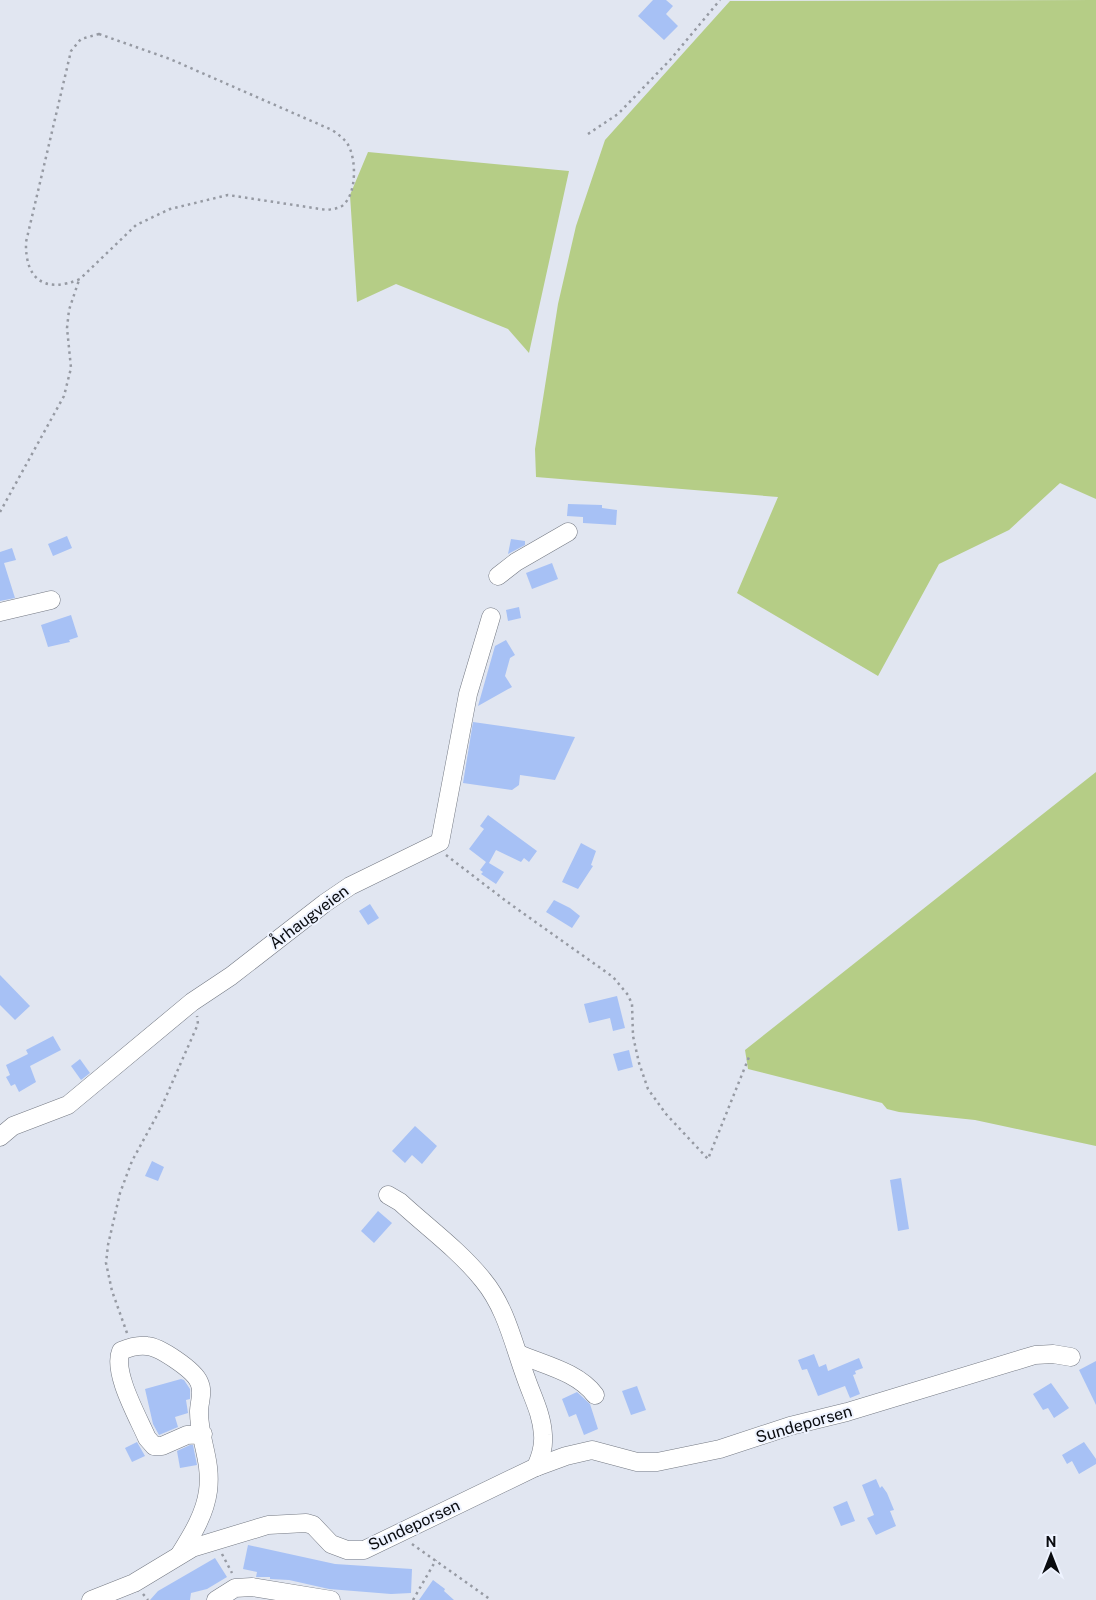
<svg xmlns="http://www.w3.org/2000/svg" width="1096" height="1600" font-family="'Public Sans',sans-serif">
<style>
.green{fill:#b5cd86}
.building{fill:#a7c1f5}
.lines{fill:none;stroke-linecap:round;stroke-linejoin:round}
.minor-casing{stroke:#747983;stroke-width:19}
.path{stroke:#969aa3;stroke-width:2.5;stroke-dasharray:2.5 4;stroke-linecap:butt}
.minor{stroke:#fff;stroke-width:18}
.labels{text-anchor:middle;dominant-baseline:central;stroke-width:4;stroke-linejoin:round;paint-order:stroke}
.street-label{font-size:16px;fill:#090b0f;stroke:#eef3ff}
</style>
<rect width="100%" height="100%" fill="#e1e6f1"/>
<g class="green">
<path d="M 1096,0 L 1096,499 L 1060,483 L 1009,530 L 939,564 L 878,676 L 737,593 L 778,497 L 536,477 L 535,449 L 558,304 L 576,226 L 605,140 L 730,1 Z"/>
<path d="M 368,152 L 569,171 L 529,353 L 508,329 L 396,284 L 357,302 L 350,195 Z"/>
<path d="M 1096,772 L 1096,1146 L 975,1120 L 899,1112 L 887,1109 L 882,1103 L 748,1069 L 745,1050 Z"/>
</g>
<g class="building">
<path d="M 653,0 L 666,0 L 673,6 L 666,14 L 678,26 L 664,40 L 638,16 Z"/>
<path d="M 568,504 L 602,505 L 602,508 L 617,510 L 616,525 L 583,523 L 583,517 L 567,516 Z"/>
<path d="M 67,536 L 72,548 L 53,556 L 48,544 Z"/>
<path d="M 511,539 L 525,541 L 525,545 L 508,554 Z"/>
<path d="M 12,548 L 16,560 L 4,563 L 15,598 L 0,601 L 0,552 Z"/>
<path d="M 552,563 L 558,579 L 532,589 L 526,573 Z"/>
<path d="M 519,607 L 521,618 L 508,621 L 506,610 Z"/>
<path d="M 71,615 L 78,637 L 69,640 L 70,642 L 48,647 L 41,625 Z"/>
<path d="M 506,640 L 515,655 L 510,658 L 505,676 L 512,687 L 478,706 L 495,646 Z"/>
<path d="M 473,722 L 515,728 L 575,737 L 555,780 L 520,775 L 519,785 L 512,790 L 463,783 Z"/>
<path d="M 488,815 L 537,851 L 529,862 L 524,858 L 521,862 L 496,850 L 489,863 L 504,872 L 496,884 L 481,874 L 483,872 L 480,870 L 486,862 L 469,849 L 484,829 L 480,826 Z"/>
<path d="M 581,843 L 596,851 L 591,865 L 593,866 L 578,889 L 562,882 Z"/>
<path d="M 554,900 L 570,908 L 580,916 L 572,928 L 546,912 Z"/>
<path d="M 370,904 L 379,918 L 368,925 L 359,911 Z"/>
<path d="M 0,975 L 30,1006 L 15,1020 L 0,1005 Z"/>
<path d="M 617,996 L 625,1028 L 613,1031 L 610,1018 L 589,1023 L 584,1004 Z"/>
<path d="M 53,1036 L 61,1050 L 30,1066 L 36,1082 L 19,1092 L 15,1084 L 11,1086 L 6,1077 L 10,1075 L 6,1065 L 28,1054 L 26,1050 Z"/>
<path d="M 629,1050 L 633,1067 L 618,1071 L 613,1054 Z"/>
<path d="M 80,1059 L 90,1073 L 81,1080 L 71,1066 Z"/>
<path d="M 415,1126 L 437,1146 L 422,1164 L 412,1155 L 405,1163 L 392,1151 Z"/>
<path d="M 152,1161 L 164,1167 L 158,1181 L 145,1176 Z"/>
<path d="M 901,1178 L 909,1229 L 898,1231 L 890,1180 Z"/>
<path d="M 378,1211 L 392,1223 L 374,1243 L 361,1231 Z"/>
<path d="M 814,1354 L 819,1367 L 826,1364 L 828,1371 L 859,1358 L 863,1368 L 855,1371 L 856,1374 L 853,1375 L 860,1394 L 850,1398 L 845,1386 L 818,1396 L 807,1369 L 802,1370 L 798,1360 Z"/>
<path d="M 1096,1361 L 1096,1405 L 1079,1370 Z"/>
<path d="M 181,1379 L 184,1380 L 190,1389 L 190,1399 L 186,1400 L 188,1413 L 175,1417 L 178,1427 L 159,1435 L 153,1424 L 145,1389 Z"/>
<path d="M 1051,1383 L 1069,1408 L 1054,1418 L 1048,1408 L 1043,1410 L 1033,1394 Z"/>
<path d="M 637,1386 L 646,1410 L 631,1415 L 622,1391 Z"/>
<path d="M 577,1392 L 590,1404 L 598,1429 L 584,1435 L 576,1414 L 569,1417 L 562,1399 Z"/>
<path d="M 137,1442 L 145,1456 L 132,1462 L 125,1448 Z"/>
<path d="M 1084,1442 L 1096,1459 L 1096,1464 L 1079,1474 L 1072,1461 L 1067,1464 L 1062,1455 Z"/>
<path d="M 190,1445 L 193,1445 L 197,1465 L 180,1468 L 177,1451 Z"/>
<path d="M 876,1479 L 880,1488 L 882,1486 L 887,1493 L 894,1510 L 890,1511 L 896,1526 L 876,1535 L 867,1518 L 874,1515 L 862,1485 Z"/>
<path d="M 847,1501 L 855,1521 L 841,1526 L 833,1507 Z"/>
<path d="M 248,1545 L 335,1564 L 412,1569 L 411,1593 L 391,1594 L 329,1589 L 289,1580 L 270,1579 L 270,1577 L 256,1577 L 257,1572 L 243,1569 Z"/>
<path d="M 215,1558 L 227,1577 L 207,1589 L 191,1593 L 190,1600 L 150,1600 L 158,1591 Z"/>
<path d="M 433,1580 L 445,1589 L 444,1591 L 454,1600 L 419,1600 Z"/>
</g>
<g class="lines">
<defs>
<g id="minor">
<path d="M 498,576 L 516,562 L 568,532"/>
<path d="M 0,612 L 51,600"/>
<path d="M 0,1137 L 13,1126 L 68,1105 L 192,1002 L 231,976 L 325,903 L 350,886 L 440,842 L 468,694 L 491,617"/>
<path d="M 388,1195 L 400,1202 C 427,1227 460,1251 483,1280 C 507,1309 514,1347 527,1381 C 533,1398 542,1415 543,1435 C 544,1447 541,1456 536,1467"/>
<path d="M 519,1354 C 544,1365 578,1372 595,1395"/>
<path d="M 180,1554 C 192,1535 205,1514 208,1491 C 212,1460 199,1440 199,1412 C 199,1402 204,1392 199,1382 C 194,1370 160,1347 147,1346 C 138,1345 130,1347 121,1351 C 112,1372 138,1417 147,1438 L 154,1446 L 162,1446 L 187,1435 L 203,1434"/>
<path d="M 91,1600 L 134,1583 L 192,1548 L 268,1525 L 306,1523 L 313,1525 L 331,1544 L 347,1550 L 364,1550 L 536,1467 L 566,1456 L 592,1450 L 637,1462 L 657,1462 L 720,1449 L 790,1426 L 847,1412 L 1035,1355 L 1053,1354 L 1071,1357"/>
<path d="M 216,1600 L 235,1588 L 252,1587 L 331,1600"/>
</g>
</defs>
<use href="#minor" class="minor-casing"/>
<g class="path">
<path d="M 99,34 L 170,59 L 332,130 C 338,134 343,138 347,143 C 357,158 357,195 342,206 C 337,209 332,209 327,210 L 228,195 L 170,209 L 136,225 L 80,279 C 44,294 25,279 26,242 L 71,51 L 81,39 Z"/>
<path d="M 588,134 L 618,114 L 670,60 L 720,0"/>
<path d="M 0,512 L 64,396 L 71,368 L 67,328 L 69,310 L 79,280"/>
<path d="M 446,855 L 506,901 L 613,977 L 628,995 L 632,1004 L 633,1036 L 639,1063 L 648,1089 L 666,1114 L 708,1159 L 749,1057"/>
<path d="M 127,1333 L 112,1291 L 106,1263 L 108,1245 L 120,1193 L 132,1161 L 161,1108 L 198,1024 L 197,1016"/>
<path d="M 412,1544 L 491,1600"/>
<path d="M 222,1554 L 232,1573"/>
<path d="M 143,1594 L 148,1600"/>
<path d="M 413,1600 L 436,1560"/>
</g>
<use href="#minor" class="minor"/>
</g>
<g class="labels">
<g class="street-label">
<text transform="translate(309 917) rotate(-37)">Århaugveien</text>
<text transform="translate(804 1424) rotate(-16)">Sundeporsen</text>
<text transform="translate(414 1525) rotate(-25)">Sundeporsen</text>
</g>
</g>
<g transform="translate(1051 1555)" stroke="#eef3ff" stroke-width="4" paint-order="stroke">
<path d="M0-4L9 19L0 12L-9 19Z" fill="#090b0f"/>
<text y="-8" font-size="14" font-weight="bold" text-anchor="middle" fill="#090b0f">N</text>
</g>
</svg>
